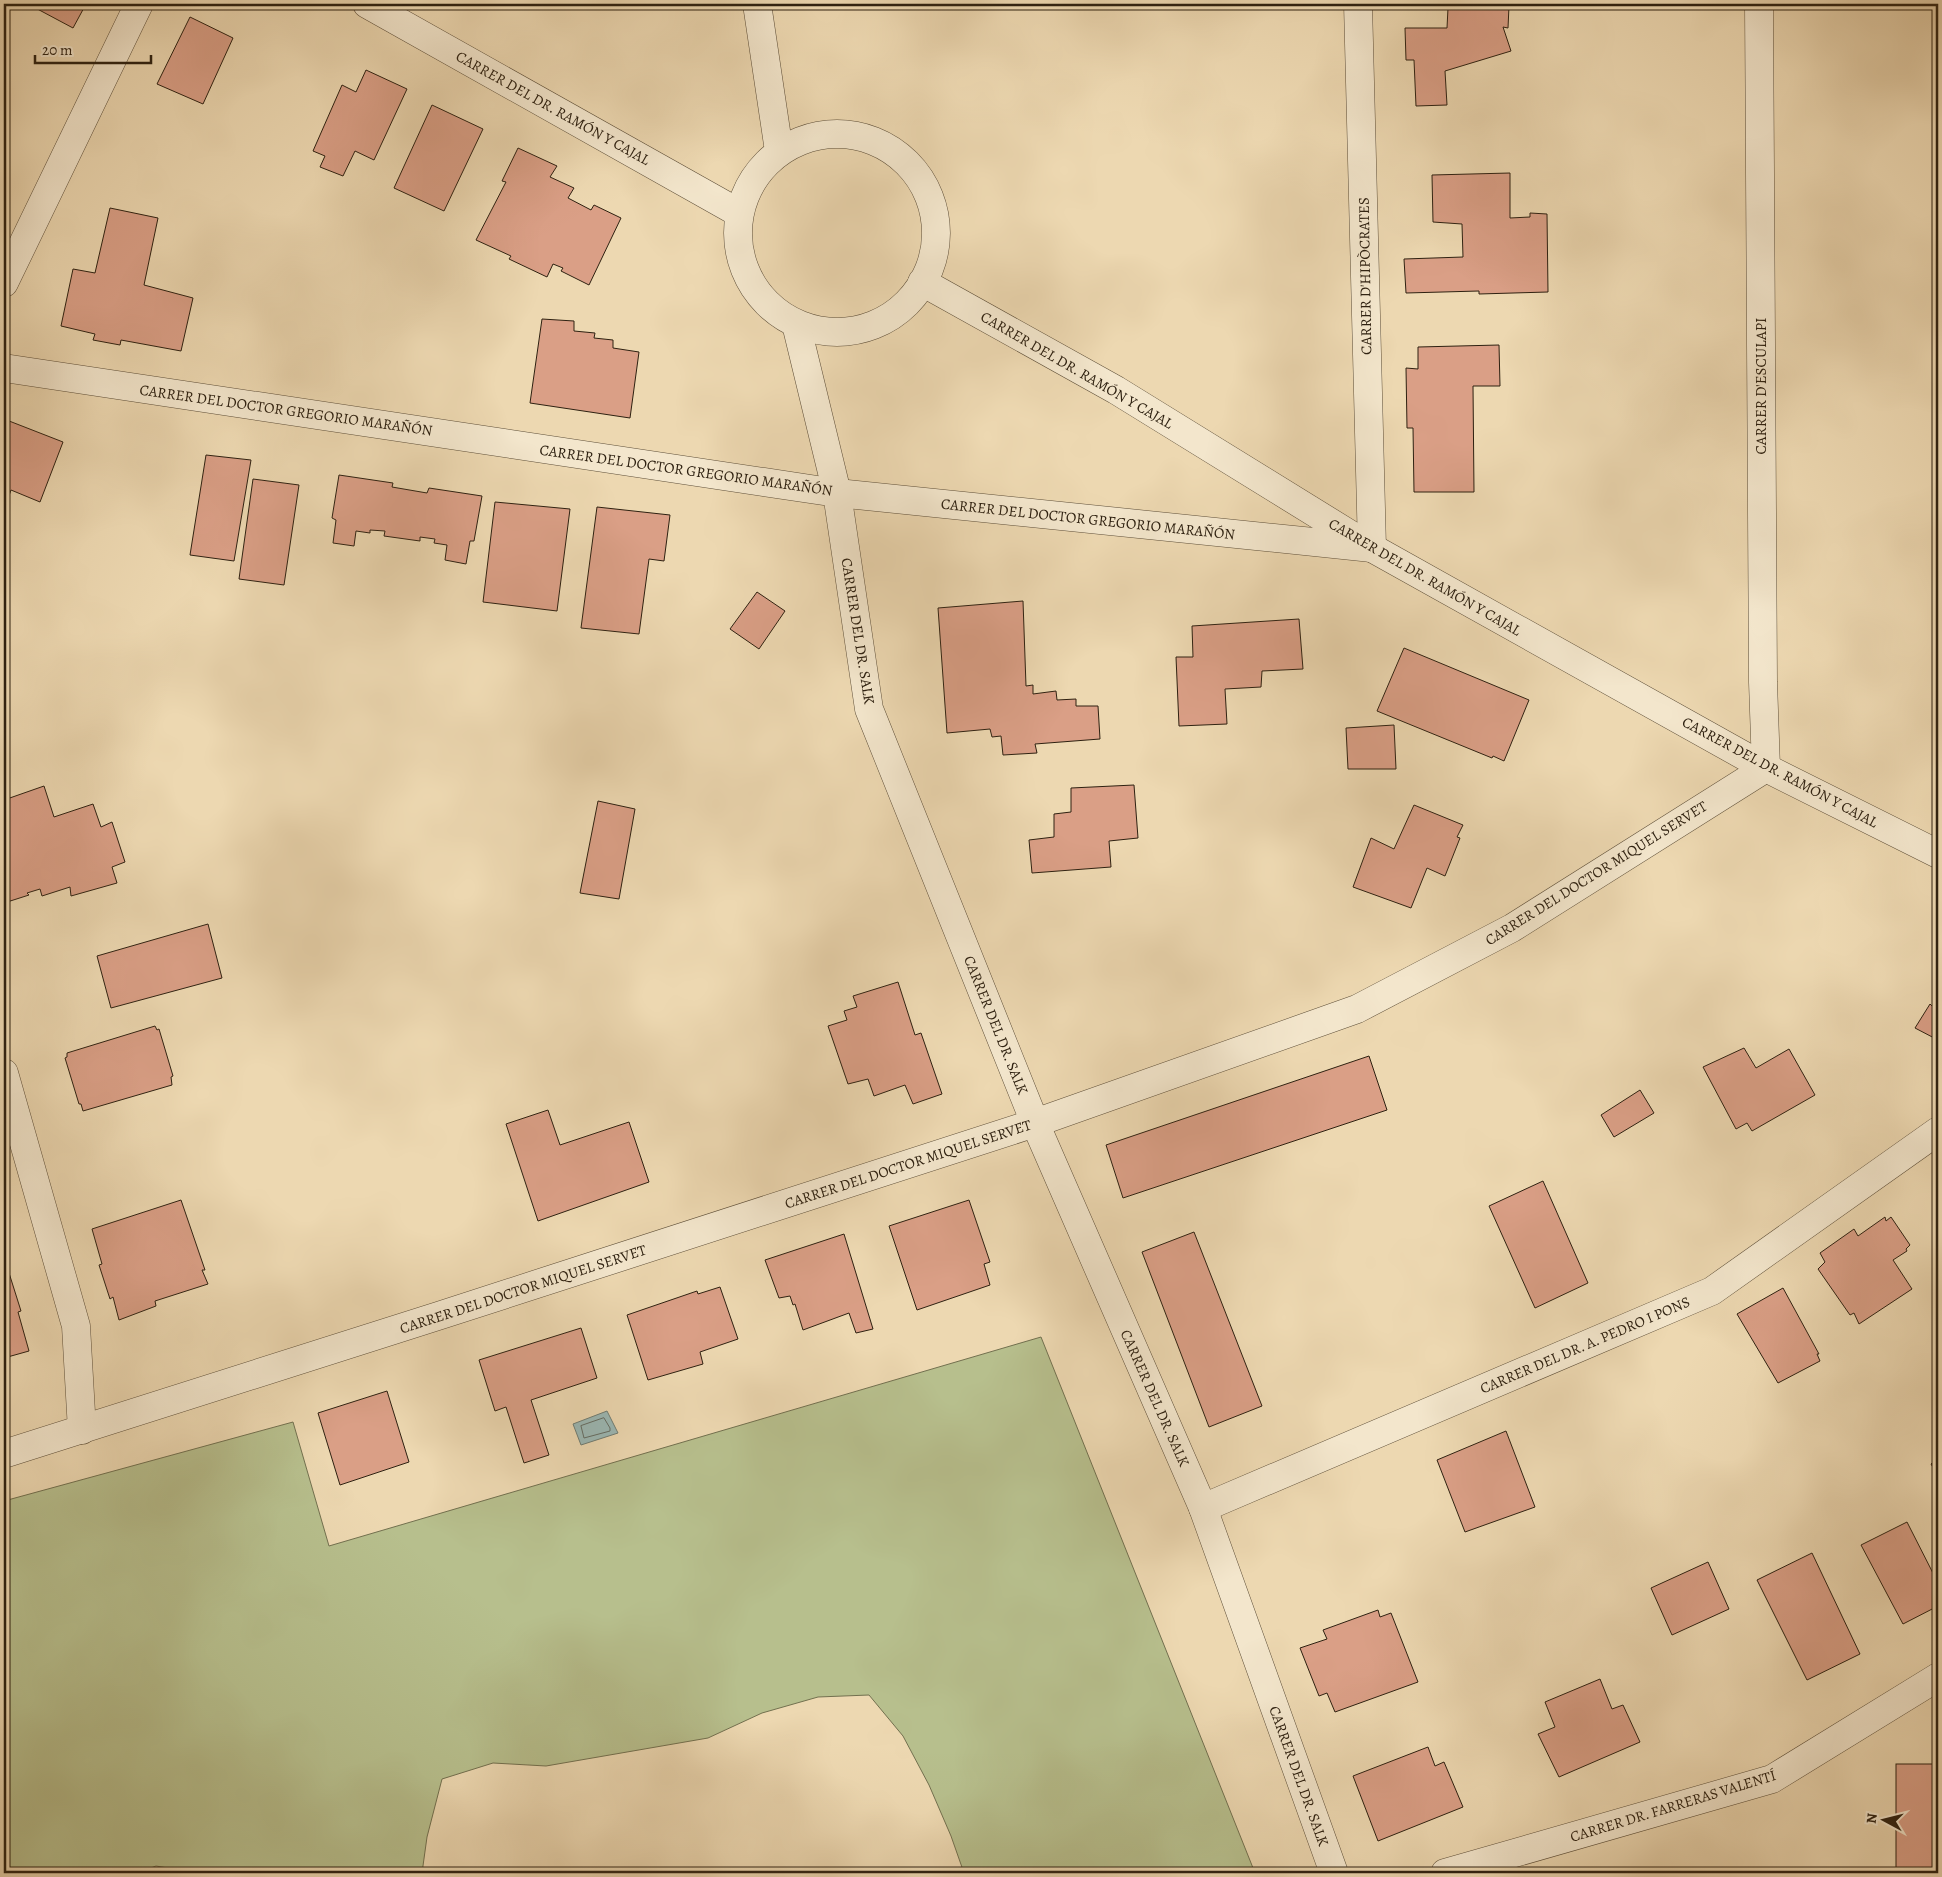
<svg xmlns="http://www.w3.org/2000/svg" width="1942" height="1877" font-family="Alegreya,serif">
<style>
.green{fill:#b7bf8d;stroke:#72704f}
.water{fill:#9bb8b5;stroke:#6f7c73}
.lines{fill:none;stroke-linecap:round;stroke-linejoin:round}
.shore{stroke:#646c63;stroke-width:1}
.building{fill:#da9f86;stroke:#2e2111}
.street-casing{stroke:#5e4f39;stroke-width:29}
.street{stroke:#f3e6cc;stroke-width:28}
.labels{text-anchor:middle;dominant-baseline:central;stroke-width:5;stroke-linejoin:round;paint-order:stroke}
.street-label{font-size:15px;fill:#2e2111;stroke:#f3e6cc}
</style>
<rect width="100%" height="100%" fill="#edd8b1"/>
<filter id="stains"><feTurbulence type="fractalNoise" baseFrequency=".004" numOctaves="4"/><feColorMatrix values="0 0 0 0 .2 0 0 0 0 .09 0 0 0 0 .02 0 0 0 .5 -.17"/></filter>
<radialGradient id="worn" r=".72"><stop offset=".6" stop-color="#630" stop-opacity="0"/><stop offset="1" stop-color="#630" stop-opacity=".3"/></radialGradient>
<path class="green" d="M 1041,1337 L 1255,1873 L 964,1873 L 951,1836 L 929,1785 L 903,1736 L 869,1695 L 818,1697 L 762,1713 L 708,1738 L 546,1766 L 493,1763 L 442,1779 L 427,1837 L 422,1873 L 197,1873 L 156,1866 L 138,1873 L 4,1873 L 4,1501 L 293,1422 L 329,1546 Z"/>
<path class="water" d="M 607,1411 L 618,1433 L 581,1445 L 573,1424 Z"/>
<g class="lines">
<path class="shore" d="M 604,1418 L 610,1428 L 610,1431 L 584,1438 L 581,1426 Z"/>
</g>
<g class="building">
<path d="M 28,4 L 86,4 L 73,28 Z"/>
<path d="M 1509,6 L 1508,28 L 1503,27 L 1511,51 L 1445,71 L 1447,105 L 1416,106 L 1414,60 L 1406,60 L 1405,28 L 1447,28 L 1448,8 Z"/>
<path d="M 190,17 L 233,38 L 203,104 L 157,84 Z"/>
<path d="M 366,70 L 407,89 L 374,160 L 355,151 L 343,176 L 320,167 L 325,156 L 313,151 L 342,85 L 356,92 Z"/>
<path d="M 432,105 L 483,129 L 444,211 L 394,188 Z"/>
<path d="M 518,148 L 557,166 L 550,177 L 574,188 L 568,198 L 591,210 L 594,205 L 621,218 L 589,285 L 561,271 L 563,268 L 553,264 L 547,277 L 509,259 L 511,256 L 476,240 L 506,182 L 502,181 Z"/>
<path d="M 1510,173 L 1510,218 L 1530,217 L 1530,213 L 1547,214 L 1548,292 L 1479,294 L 1479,291 L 1406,293 L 1404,259 L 1463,257 L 1462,224 L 1433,222 L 1432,175 Z"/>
<path d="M 110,208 L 158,218 L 144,285 L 193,298 L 181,351 L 121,340 L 120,345 L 93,340 L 95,334 L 61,326 L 73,269 L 95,273 Z"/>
<path d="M 542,319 L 574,321 L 574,331 L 595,333 L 594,338 L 613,340 L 613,348 L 639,352 L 630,418 L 530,403 Z"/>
<path d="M 1499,345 L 1500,386 L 1473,386 L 1474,492 L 1414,492 L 1413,428 L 1407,428 L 1406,368 L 1418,369 L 1418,347 Z"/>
<path d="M 4,419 L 63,442 L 40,502 L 11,490 L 4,510 Z"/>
<path d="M 206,455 L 251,460 L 234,561 L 190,555 Z"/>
<path d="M 339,475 L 393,483 L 392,487 L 427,493 L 429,488 L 482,496 L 474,541 L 470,541 L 466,564 L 445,560 L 447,545 L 434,543 L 435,539 L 420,537 L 420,541 L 384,536 L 385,531 L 370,530 L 370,533 L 356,531 L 354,546 L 333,543 L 336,520 L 332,518 Z"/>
<path d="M 253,479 L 299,485 L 284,585 L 239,579 Z"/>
<path d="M 495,502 L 570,509 L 557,611 L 483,602 Z"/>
<path d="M 597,507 L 670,515 L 664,561 L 649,559 L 639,634 L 581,628 Z"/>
<path d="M 757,592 L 785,611 L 759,649 L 730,629 Z"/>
<path d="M 1023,601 L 1026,686 L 1033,685 L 1033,694 L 1056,691 L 1057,700 L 1076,699 L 1076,706 L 1098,706 L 1100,739 L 1035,744 L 1037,753 L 1003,755 L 1001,736 L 992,737 L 990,729 L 947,733 L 938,608 Z"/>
<path d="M 1299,619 L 1303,669 L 1262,671 L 1261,687 L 1225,689 L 1227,724 L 1179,726 L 1176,657 L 1193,657 L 1192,626 Z"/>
<path d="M 1404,648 L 1529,700 L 1504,761 L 1493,756 L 1492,758 L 1377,711 Z"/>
<path d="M 1394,725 L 1396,769 L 1348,769 L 1346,728 Z"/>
<path d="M 1134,785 L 1138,838 L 1109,841 L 1111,867 L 1032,873 L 1029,840 L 1054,837 L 1054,814 L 1071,812 L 1071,788 Z"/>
<path d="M 44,786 L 54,817 L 93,804 L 101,827 L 112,822 L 125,862 L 112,867 L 117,883 L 71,896 L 70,887 L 42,896 L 40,889 L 27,893 L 29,895 L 4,903 L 4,800 Z"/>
<path d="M 598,801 L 635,809 L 619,899 L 580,893 Z"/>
<path d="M 1414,805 L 1463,825 L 1457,837 L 1460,838 L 1445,876 L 1427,868 L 1411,908 L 1353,887 L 1371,838 L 1394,849 Z"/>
<path d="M 208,924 L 222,978 L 111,1008 L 97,956 Z"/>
<path d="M 898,982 L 915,1035 L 921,1033 L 942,1094 L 913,1104 L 905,1085 L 874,1096 L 868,1079 L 848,1084 L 828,1026 L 847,1020 L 844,1011 L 857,1007 L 853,996 Z"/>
<path d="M 1938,997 L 1938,1040 L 1915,1028 L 1930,1004 L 1933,1007 Z"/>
<path d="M 155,1026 L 157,1030 L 159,1029 L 173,1076 L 171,1077 L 172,1085 L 83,1111 L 81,1104 L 79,1104 L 65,1058 L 67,1057 L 67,1053 Z"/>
<path d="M 1744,1048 L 1756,1068 L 1789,1049 L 1815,1095 L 1752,1131 L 1747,1123 L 1736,1129 L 1703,1067 Z"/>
<path d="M 1369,1056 L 1387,1110 L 1123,1198 L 1106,1145 Z"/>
<path d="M 1640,1090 L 1654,1113 L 1614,1137 L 1601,1115 Z"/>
<path d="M 548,1110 L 560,1145 L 629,1122 L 649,1182 L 538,1221 L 506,1124 Z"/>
<path d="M 1543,1181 L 1588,1283 L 1535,1308 L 1489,1206 Z"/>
<path d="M 181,1200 L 205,1270 L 202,1270 L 208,1284 L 155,1301 L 156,1306 L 119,1320 L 113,1297 L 110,1299 L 99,1265 L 102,1264 L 92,1229 Z"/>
<path d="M 969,1200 L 990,1262 L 984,1264 L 990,1285 L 917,1310 L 889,1226 Z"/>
<path d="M 1885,1217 L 1886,1221 L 1891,1217 L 1910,1245 L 1906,1249 L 1907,1251 L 1893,1260 L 1912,1289 L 1859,1324 L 1854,1313 L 1850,1315 L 1818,1269 L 1825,1262 L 1820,1253 L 1854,1229 L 1858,1236 Z"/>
<path d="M 1194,1232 L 1262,1406 L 1209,1427 L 1142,1252 Z"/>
<path d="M 844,1234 L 873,1329 L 856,1333 L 849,1313 L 803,1330 L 795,1304 L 793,1305 L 790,1296 L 779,1298 L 765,1260 Z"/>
<path d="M 4,1257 L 21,1311 L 18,1312 L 29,1351 L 4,1358 Z"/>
<path d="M 720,1287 L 738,1339 L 700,1352 L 703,1364 L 648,1380 L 627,1315 L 697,1291 L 698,1294 Z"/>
<path d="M 1783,1288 L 1819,1354 L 1817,1354 L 1820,1361 L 1778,1383 L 1737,1314 Z"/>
<path d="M 581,1328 L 597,1378 L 531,1400 L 549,1455 L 524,1463 L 506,1407 L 495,1411 L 479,1360 Z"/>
<path d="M 387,1391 L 409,1462 L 340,1485 L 318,1413 Z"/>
<path d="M 1506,1431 L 1535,1507 L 1465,1532 L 1437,1460 Z"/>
<path d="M 1938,1458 L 1938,1476 L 1931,1464 Z"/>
<path d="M 1907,1522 L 1938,1583 L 1938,1606 L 1903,1624 L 1861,1545 Z"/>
<path d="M 1812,1553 L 1860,1654 L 1807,1680 L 1757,1580 Z"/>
<path d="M 1708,1562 L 1729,1609 L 1672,1635 L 1651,1588 Z"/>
<path d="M 1378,1610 L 1380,1617 L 1391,1613 L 1418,1682 L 1335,1712 L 1327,1693 L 1319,1696 L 1300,1648 L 1327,1639 L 1323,1630 Z"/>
<path d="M 1600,1679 L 1612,1709 L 1623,1705 L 1640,1742 L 1559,1777 L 1538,1734 L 1555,1727 L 1545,1702 Z"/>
<path d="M 1428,1747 L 1435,1766 L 1444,1762 L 1463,1807 L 1378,1841 L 1353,1776 Z"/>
<rect x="1896" y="1764" width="42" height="109"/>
</g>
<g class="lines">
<defs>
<g id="street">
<path d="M 367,4 L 739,213"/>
<path d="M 757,4 L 779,151"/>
<circle cx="837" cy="233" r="99"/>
<path d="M 922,282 L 1116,390 L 1372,548 L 1766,768 L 1938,854"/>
<path d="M 4,283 L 139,4"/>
<path d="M 796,324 L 837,493 L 869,709 L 1035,1123 L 1203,1508 L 1334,1873"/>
<path d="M 4,368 L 837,493 L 1372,548 L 1358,4"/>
<path d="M 4,1073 L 76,1326 L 82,1430"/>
<path d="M 4,1454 L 438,1316 L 1035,1123 L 1357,1009 L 1512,928 L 1766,768 L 1763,682 L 1759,4"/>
<path d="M 1203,1508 L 1712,1291 L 1938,1131"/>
<path d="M 1445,1873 L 1772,1779 L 1938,1677"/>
</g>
</defs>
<use href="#street" class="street-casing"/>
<use href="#street" class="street"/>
</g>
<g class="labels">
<g class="street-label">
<text transform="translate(553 108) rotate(29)">CARRER DEL DR. RAMÓN Y CAJAL</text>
<text transform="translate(1365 276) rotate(-91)">CARRER D'HIPÒCRATES</text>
<text transform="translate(1077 370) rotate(30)">CARRER DEL DR. RAMÓN Y CAJAL</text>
<text transform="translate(1761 386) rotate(-90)">CARRER D'ESCULAPI</text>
<text transform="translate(286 410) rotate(8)">CARRER DEL DOCTOR GREGORIO MARAÑÓN</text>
<text transform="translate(686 470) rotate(8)">CARRER DEL DOCTOR GREGORIO MARAÑÓN</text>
<text transform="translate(1088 519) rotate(6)">CARRER DEL DOCTOR GREGORIO MARAÑÓN</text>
<text transform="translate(1425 577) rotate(30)">CARRER DEL DR. RAMÓN Y CAJAL</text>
<text transform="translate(858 631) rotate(81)">CARRER DEL DR. SALK</text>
<text transform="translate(1780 772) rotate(28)">CARRER DEL DR. RAMÓN Y CAJAL</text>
<text transform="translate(1596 873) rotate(-32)">CARRER DEL DOCTOR MIQUEL SERVET</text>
<text transform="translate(996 1025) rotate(68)">CARRER DEL DR. SALK</text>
<text transform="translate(908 1164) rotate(-18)">CARRER DEL DOCTOR MIQUEL SERVET</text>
<text transform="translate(523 1289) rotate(-18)">CARRER DEL DOCTOR MIQUEL SERVET</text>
<text transform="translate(1585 1345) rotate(-23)">CARRER DEL DR. A. PEDRO I PONS</text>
<text transform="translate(1155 1398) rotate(66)">CARRER DEL DR. SALK</text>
<text transform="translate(1299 1776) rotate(70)">CARRER DEL DR. SALK</text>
<text transform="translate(1673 1806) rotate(-17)">CARRER DR. FARRERAS VALENTÍ</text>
</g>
</g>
<rect width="1942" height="1877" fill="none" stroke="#edd8b1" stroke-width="20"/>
<rect x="5" y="5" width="1932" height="1867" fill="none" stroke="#2e2111" stroke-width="2.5"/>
<rect x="10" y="10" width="1922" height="1857" fill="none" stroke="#2e2111"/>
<g transform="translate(1884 1820) rotate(277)" stroke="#f3e6cc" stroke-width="4" paint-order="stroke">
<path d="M0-4L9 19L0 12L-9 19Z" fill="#2e2111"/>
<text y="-8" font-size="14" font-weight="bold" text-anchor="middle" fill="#2e2111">N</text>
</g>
<path d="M35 55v8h116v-8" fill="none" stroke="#2e2111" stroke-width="2.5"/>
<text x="42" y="55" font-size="15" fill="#2e2111" stroke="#f3e6cc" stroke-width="4" paint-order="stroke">20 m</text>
<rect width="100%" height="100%" filter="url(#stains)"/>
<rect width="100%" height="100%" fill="url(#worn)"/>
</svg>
